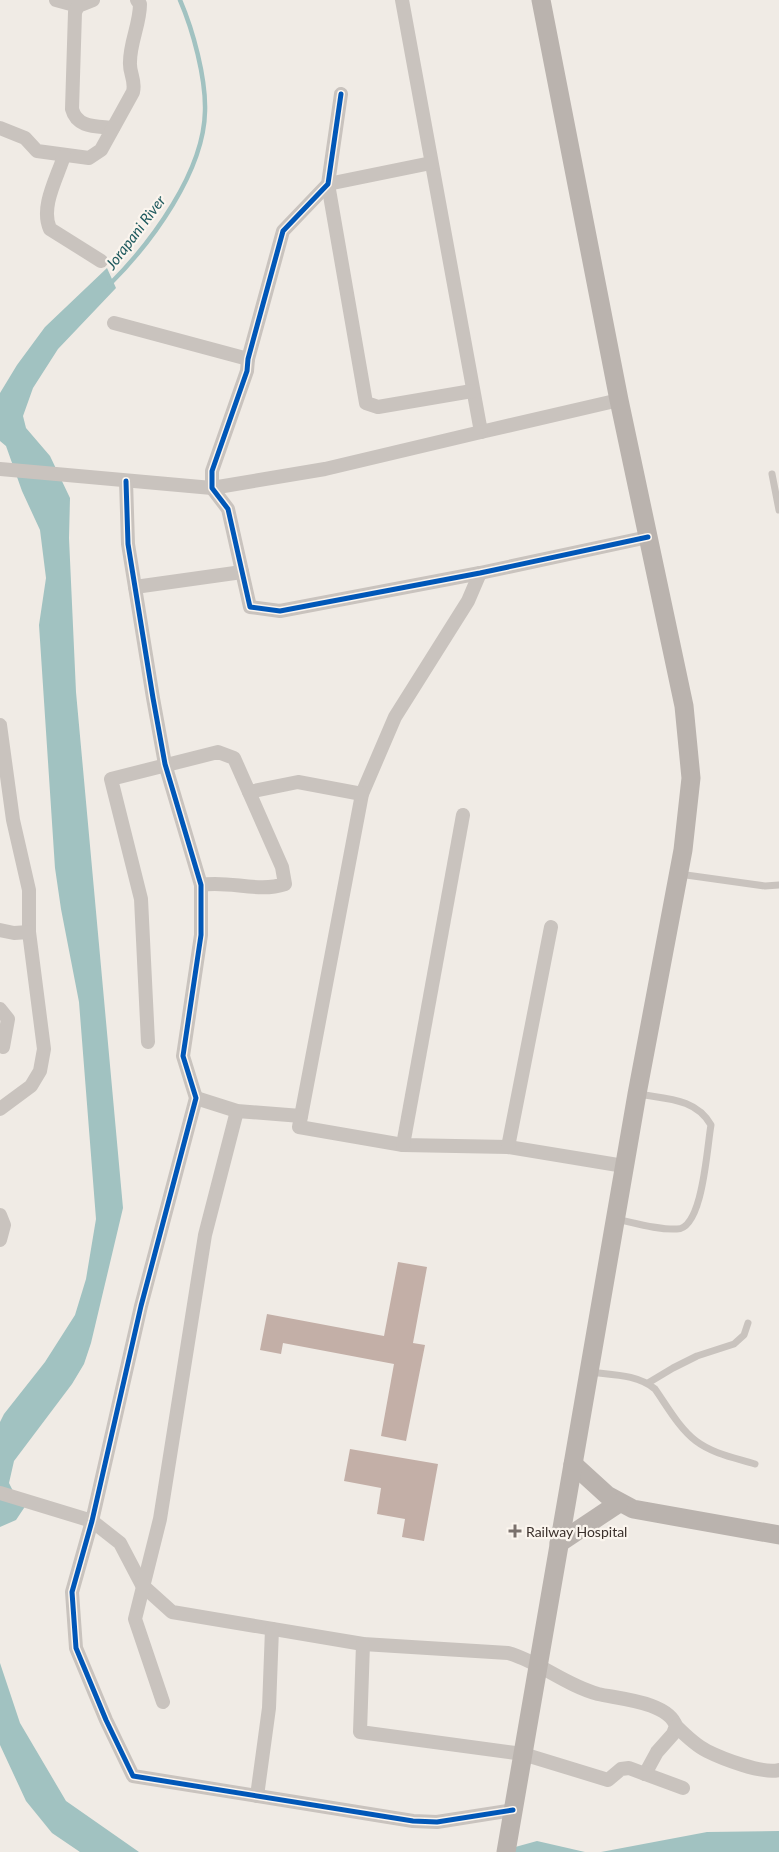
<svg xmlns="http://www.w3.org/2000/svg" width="779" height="1852" font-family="Lato,sans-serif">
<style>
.water{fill:#a1c2c1}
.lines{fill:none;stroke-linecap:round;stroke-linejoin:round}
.stream{stroke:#a1c2c1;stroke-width:4.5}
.building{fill:#c3afa7}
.service{stroke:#c9c3be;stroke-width:7}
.minor{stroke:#c9c3be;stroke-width:14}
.secondary{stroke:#bab3ae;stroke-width:19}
.cycleway-casing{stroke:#fbf5ee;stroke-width:8}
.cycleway{stroke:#0057b8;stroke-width:5}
.poi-dot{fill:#7a716c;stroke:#fbf5ee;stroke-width:2}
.labels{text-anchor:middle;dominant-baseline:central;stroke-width:4.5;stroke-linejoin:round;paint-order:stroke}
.poi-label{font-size:14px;fill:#3b302b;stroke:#fbf5ee;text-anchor:start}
.water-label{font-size:15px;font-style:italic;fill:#1f5a5e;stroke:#fbf5ee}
</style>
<rect width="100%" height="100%" fill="#f0ebe5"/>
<g class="water">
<path d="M 107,268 L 116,288 L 58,349 L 33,388 L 23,416 L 26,428 L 50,456 L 70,498 L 69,538 L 76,692 L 123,1208 L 91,1343 L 84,1364 L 72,1384 L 14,1461 L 9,1483 L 14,1493 L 26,1505 L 16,1520 L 0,1527 L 0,1422 L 4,1414 L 45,1362 L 75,1315 L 86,1279 L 96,1219 L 79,1002 L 61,909 L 55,868 L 39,625 L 46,578 L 40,530 L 22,491 L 6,446 L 0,441 L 0,393 L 17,365 L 45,327 Z"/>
<path d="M 0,1663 L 20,1723 L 66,1801 L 139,1852 L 80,1852 L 52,1833 L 26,1801 L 0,1745 Z"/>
<path d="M 779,1831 L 779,1852 L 601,1852 L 707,1832 Z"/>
<path d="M 537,1841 L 585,1852 L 497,1852 Z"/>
</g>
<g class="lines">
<path class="stream" d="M 110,284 C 151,243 204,172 205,111 C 206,78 193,30 180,0"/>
</g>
<g class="building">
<path d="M 398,1262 L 427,1267 L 413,1343 L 425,1345 L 406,1441 L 381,1436 L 394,1364 L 283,1343 L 281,1354 L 260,1350 L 267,1314 L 384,1336 Z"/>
<path d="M 350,1449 L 438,1464 L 424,1541 L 402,1537 L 405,1519 L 377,1514 L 381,1488 L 344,1481 Z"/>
</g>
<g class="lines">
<g class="service">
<path d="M 772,474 L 779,510"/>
<path d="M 679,874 L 765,886 L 779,885"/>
<path d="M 616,1219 C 635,1223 657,1230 677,1229 C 703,1229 707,1146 711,1125 C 696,1098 666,1099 638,1094"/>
<path d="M 589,1372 C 611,1375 637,1374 655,1389 C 667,1406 679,1428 696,1441 C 713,1454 736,1458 755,1464"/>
<path d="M 648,1383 L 673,1368 L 697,1356 L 734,1344 L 744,1335 L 748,1323"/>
</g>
<g class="minor">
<path d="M 56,0 L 78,6"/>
<path d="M 93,0 L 78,6 L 75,12 L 72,109 C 77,128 96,126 113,128"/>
<path d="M 402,0 L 481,432 L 619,400"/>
<path d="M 341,94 L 328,184 L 283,231 L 248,359 L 247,371 L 212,471 L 212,488 L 228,509 L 250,607 L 280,611 L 480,573 L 648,537"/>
<path d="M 0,128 L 25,138 L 37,151 L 89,158 L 101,150 L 133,92 C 136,80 129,73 130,62 C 130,42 140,24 140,4 L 137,0"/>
<path d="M 64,156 C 57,178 40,207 50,229 L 101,261"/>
<path d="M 431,163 L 328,184 L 366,403 L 378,407 L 472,391"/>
<path d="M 114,323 L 248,359"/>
<path d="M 0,469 L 212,488 L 325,469 L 481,432"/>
<path d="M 126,481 L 128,544 L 153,698 L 165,764 L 201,885 L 201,935 L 183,1056 L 196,1098 L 141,1306 L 92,1521 L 72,1592 L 76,1648 L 106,1720 L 133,1776 L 413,1821 L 437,1822 L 513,1810"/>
<path d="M 480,573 L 468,601 L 395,717 L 362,794 L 299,1127 L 403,1145 L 508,1147 L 624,1166"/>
<path d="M 135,587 L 242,572"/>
<path d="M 0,725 L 13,820 L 29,890 L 29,932 L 44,1049 L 40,1071 L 31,1086 L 0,1109"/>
<path d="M 249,792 L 298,782 L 362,794"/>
<path d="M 0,930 L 14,933 L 29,932"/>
<path d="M 0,1009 L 8,1019 L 3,1047"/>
<path d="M 148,1042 L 141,899 L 111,779 L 218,752 L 234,758 L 282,867 L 285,884 C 258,893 229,880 201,885"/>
<path d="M 196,1098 L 237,1111 L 301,1116"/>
<path d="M 403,1145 L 463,815"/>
<path d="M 508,1147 L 551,927"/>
<path d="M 0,1215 L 4,1225 L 0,1240"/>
<path d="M 0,1493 L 92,1521 L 120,1543 L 142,1585 L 172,1612 L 363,1644 L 508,1653 C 540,1662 565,1685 598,1694 C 620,1699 668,1702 676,1726 L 673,1734 L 657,1752 L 645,1774"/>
<path d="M 363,1644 L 360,1732 L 523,1754 L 608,1780 L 621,1769 L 629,1768 L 683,1788"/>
<path d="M 163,1702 L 135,1619 L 160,1519 L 205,1235 L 237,1111"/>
<path d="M 676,1726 C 685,1735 695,1745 707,1751 C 723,1759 762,1774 779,1770"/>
<path d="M 257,1796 L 269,1708 L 272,1629"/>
</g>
<g class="secondary">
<path d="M 573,1464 L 607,1495 L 633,1509 L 779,1535"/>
<path d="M 559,1543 L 619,1503"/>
<path d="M 506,1852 L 637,1094 L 683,850 L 691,778 L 684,706 L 619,400 L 541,0"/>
</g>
<defs>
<g id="cycleway">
<path d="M 341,94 L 328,184 L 283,231 L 248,359 L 247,371 L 212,471 L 212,488 L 228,509 L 250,607 L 280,611 L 480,573 L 648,537"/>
<path d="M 126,481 L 128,544 L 153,698 L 165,764 L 201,885 L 201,935 L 183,1056 L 196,1098 L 141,1306 L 92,1521 L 72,1592 L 76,1648 L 106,1720 L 133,1776 L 413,1821 L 437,1822 L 513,1810"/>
</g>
</defs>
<use href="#cycleway" class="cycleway-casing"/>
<use href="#cycleway" class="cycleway"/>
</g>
<path class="poi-dot" d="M512.5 1523.5h5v5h5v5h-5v5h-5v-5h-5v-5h5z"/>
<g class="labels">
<g class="poi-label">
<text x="526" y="1531">Railway Hospital</text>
</g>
<g class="water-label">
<text transform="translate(135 232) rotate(-53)">Jorapani River</text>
</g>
</g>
</svg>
